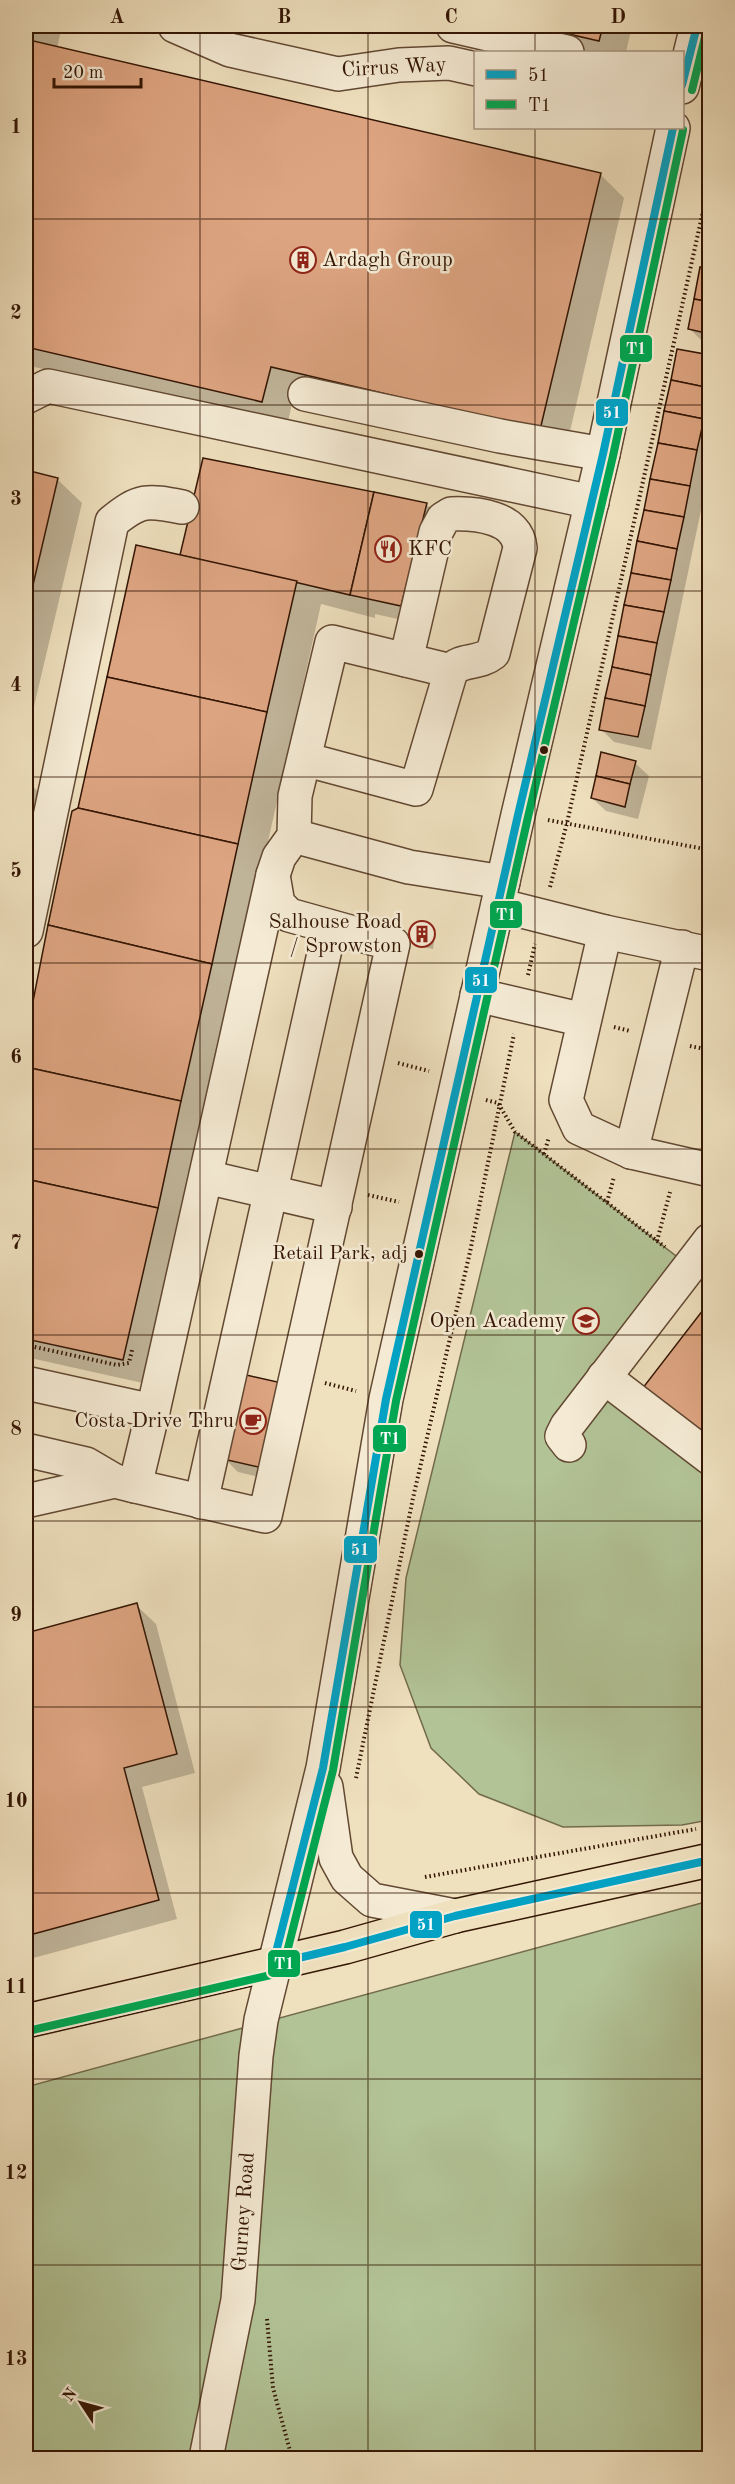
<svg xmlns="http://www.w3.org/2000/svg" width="735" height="2484" font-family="'Old Standard TT',serif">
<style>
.green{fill:#b2c396;stroke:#726c4c;stroke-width:1.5}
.shadow{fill:#0003}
.building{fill:#dda481;stroke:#331503;stroke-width:1.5}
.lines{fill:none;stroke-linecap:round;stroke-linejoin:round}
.minor-casing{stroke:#624832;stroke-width:36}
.highway-casing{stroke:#331503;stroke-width:36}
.path{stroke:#331503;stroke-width:4;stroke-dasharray:1.5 3;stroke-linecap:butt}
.minor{stroke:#f5ebd5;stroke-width:33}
.highway{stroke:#efe0be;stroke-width:33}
.bus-1-casing{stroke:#f5ebd5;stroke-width:12}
.bus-2-casing{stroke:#f5ebd5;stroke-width:12}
.bus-1{stroke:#03a2c4;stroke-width:8}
.bus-2{stroke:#00a651;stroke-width:8}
.grid{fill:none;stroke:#331503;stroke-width:1.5;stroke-opacity:0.55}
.bus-dot{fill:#331503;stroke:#f5ebd5;stroke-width:2}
.labels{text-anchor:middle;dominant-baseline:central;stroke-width:5;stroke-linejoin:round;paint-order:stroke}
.bus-label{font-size:20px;fill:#331503;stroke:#f5ebd5;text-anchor:end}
.street-label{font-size:21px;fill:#331503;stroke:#f5ebd5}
.poi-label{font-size:21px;fill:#331503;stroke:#f5ebd5;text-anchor:end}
.line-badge{stroke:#f5ebd5;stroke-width:2}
.badge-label{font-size:16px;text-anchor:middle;font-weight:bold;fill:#fff}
.neatline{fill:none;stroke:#331503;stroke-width:2}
.grid-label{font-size:20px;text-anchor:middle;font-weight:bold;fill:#331503}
</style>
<rect width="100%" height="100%" fill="#efe0be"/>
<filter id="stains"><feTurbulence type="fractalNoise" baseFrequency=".00333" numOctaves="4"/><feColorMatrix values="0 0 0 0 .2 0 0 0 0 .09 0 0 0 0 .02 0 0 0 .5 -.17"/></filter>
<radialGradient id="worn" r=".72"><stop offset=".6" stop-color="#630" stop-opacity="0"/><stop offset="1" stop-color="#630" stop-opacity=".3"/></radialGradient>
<g class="green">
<path d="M 515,1132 L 689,1266 L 606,1392 L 709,1470 L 709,1820 L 682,1825 L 563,1827 L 479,1794 L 431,1748 L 400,1665 L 406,1578 Z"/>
<path d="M 709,1901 L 709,2458 L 26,2458 L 26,2087 Z"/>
</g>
<g class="shadow">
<path d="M 26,26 L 62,26 L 57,48 L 600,174 L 624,198 L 565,453 L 295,391 L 287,426 L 26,365 Z"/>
<path d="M 457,26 L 632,26 L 626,52 L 573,52 Z"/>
<path d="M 710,270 L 710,344 L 703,342 L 690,329 Z"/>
<path d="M 710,357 L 710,467 L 651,750 L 614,742 L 601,729 Z"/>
<path d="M 26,472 L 57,479 L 82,503 L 31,719 L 26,718 Z"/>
<path d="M 426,504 L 445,523 L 420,624 L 375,614 L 375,618 L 321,604 L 147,1384 L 26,1357 L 26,1038 L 73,812 L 79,809 L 181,557 Z"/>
<path d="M 635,763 L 649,776 L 638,819 L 606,811 L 592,798 Z"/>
<path d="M 26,779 L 42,796 L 26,868 Z"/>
<path d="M 429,929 L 435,936 L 433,949 L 423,947 L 416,940 Z"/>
<path d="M 243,1376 L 276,1481 L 238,1472 L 225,1459 Z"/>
<path d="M 136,1605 L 156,1624 L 195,1773 L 142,1787 L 177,1919 L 26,1960 L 26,1634 Z"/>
</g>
<g class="building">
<path d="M 26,26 L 32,26 L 29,40 L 601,173 L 540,430 L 271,367 L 262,402 L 26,347 Z"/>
<path d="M 534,26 L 603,26 L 599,41 Z"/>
<path d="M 700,267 L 710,269 L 710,302 L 694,299 Z"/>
<path d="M 694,299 L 710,302 L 710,334 L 688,329 Z"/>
<path d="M 677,349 L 710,355 L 710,388 L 671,380 Z"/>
<path d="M 671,380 L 710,388 L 704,419 L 664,411 Z"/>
<path d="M 664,411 L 704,419 L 697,450 L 658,443 Z"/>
<path d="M 658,443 L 697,450 L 690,486 L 650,479 Z"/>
<path d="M 203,458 L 374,492 L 350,595 L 180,555 Z"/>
<path d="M 26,470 L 58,478 L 26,615 Z"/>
<path d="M 650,479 L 690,486 L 684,517 L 644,510 Z"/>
<path d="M 374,492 L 427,503 L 401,606 L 350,595 Z"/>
<path d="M 644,510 L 684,517 L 677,549 L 637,541 Z"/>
<path d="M 637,541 L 677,549 L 671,580 L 631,573 Z"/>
<path d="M 136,545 L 297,581 L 267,712 L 107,677 Z"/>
<path d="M 631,573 L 671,580 L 664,612 L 624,605 Z"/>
<path d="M 624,605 L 664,612 L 657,643 L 618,636 Z"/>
<path d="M 618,636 L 657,643 L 651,675 L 612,667 Z"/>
<path d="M 612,667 L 651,675 L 645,706 L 605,698 Z"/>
<path d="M 107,677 L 267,712 L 238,844 L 78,808 Z"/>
<path d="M 605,698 L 645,706 L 638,737 L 599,730 Z"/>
<path d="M 601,752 L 636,761 L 630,784 L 596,776 Z"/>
<path d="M 596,776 L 630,784 L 625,807 L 591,798 Z"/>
<path d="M 78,808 L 238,844 L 212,964 L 48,925 L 72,811 Z"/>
<path d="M 48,925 L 212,964 L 181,1101 L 26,1067 L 26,1037 Z"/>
<path d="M 418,926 L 430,928 L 427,943 L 414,941 Z"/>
<path d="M 26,1067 L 181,1101 L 158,1208 L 26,1179 Z"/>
<path d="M 26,1179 L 158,1208 L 123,1360 L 26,1339 Z"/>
<path d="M 703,1310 L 710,1315 L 710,1442 L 642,1389 Z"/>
<path d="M 242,1374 L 282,1383 L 263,1468 L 223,1459 Z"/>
<path d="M 137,1603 L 177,1754 L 124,1768 L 159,1900 L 26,1936 L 26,1633 Z"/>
</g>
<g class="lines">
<defs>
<g id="minor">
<path d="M 175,26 L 230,50 L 338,74 L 399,65 L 449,63 L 476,69"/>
<path d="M 453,26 L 567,52"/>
<path d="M 682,87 L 697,26"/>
<path d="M 305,394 L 500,436 L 603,454"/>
<path d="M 26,397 L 48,386 L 592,502"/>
<path d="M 406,660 L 436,532 L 443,519 L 451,514 C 476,513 518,517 520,548 L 493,653 C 478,665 461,658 451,671"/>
<path d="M 294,836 L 409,867 L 503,882"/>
<path d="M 498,905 L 605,932 L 710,954"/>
<path d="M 26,931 L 112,522 C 140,499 147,500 182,507"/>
<path d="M 605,932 L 566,1100 L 579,1128 L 631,1152 L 710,1170"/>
<path d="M 477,995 L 584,1020"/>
<path d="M 631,1152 L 682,947"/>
<path d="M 206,1177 L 335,1207"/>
<path d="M 604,1377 L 710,1458"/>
<path d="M 26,1383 L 153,1411 L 273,875 L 279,857 L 294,836 L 295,796 L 332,642 L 451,671 L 416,789 L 304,759"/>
<path d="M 153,1411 L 135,1486 L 265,1516 L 393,944 L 289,915 L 278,904 L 273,875"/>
<path d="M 569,1445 L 562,1436 L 567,1426 L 710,1240"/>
<path d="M 26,1450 L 86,1464 L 115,1481"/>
<path d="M 26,1501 L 115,1481 L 135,1486"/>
<path d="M 201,1502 L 330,927"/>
<path d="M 326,1787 L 336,1858 L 347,1878 L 372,1900 L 455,1916"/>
<path d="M 206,2458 L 238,2300 L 256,2056 L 261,2020 L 323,1768 L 386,1399 L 518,815 L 603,454 L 673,128"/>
</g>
<path id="highway" d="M 26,2021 L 345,1947 L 455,1916 L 710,1860"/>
</defs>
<use href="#minor" class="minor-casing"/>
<use href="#highway" class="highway-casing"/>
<g class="path">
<path d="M 548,820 L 710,850"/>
<path d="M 550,887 L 567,823 L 710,180"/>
<path d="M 528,975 L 535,944"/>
<path d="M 614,1027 L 630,1031"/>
<path d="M 690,1046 L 710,1050"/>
<path d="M 398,1063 L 429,1071"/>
<path d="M 486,1100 L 498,1103 L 515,1132 L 665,1247"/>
<path d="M 544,1154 L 549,1137"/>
<path d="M 368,1195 L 399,1202"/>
<path d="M 607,1202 L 614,1177"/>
<path d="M 657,1241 L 670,1192"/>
<path d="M 26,1345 L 117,1365 L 129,1363 L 132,1350"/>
<path d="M 325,1383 L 356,1391"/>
<path d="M 356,1778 L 413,1498 L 470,1252 L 514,1034"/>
<path d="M 425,1877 L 696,1829"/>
<path d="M 267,2319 L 273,2388 L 292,2458"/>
</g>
<use href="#minor" class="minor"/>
<use href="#highway" class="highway"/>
<defs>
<g id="bus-1">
<path d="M 682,85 L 697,26"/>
<path d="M 673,128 L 603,454 L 518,815 L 386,1399 L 323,1768 L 273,1964 L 345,1947 L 455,1916 L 710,1860"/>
</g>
<g id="bus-2">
<path d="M 692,90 L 707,29"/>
<path d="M 28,2031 L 275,1974 L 283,1968 L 333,1770 L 396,1401 L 528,817 L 613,456 L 683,130"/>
</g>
</defs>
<use href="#bus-1" class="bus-1-casing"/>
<use href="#bus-2" class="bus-2-casing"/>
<use href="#bus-1" class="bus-1"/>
<use href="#bus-2" class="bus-2"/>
</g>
<path class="grid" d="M 200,26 L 200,2458M 368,26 L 368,2458M 535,26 L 535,52M 535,128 L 535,2458M 26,219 L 710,219M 26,405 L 710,405M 26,591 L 710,591M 26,777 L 710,777M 26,963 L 710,963M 26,1149 L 710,1149M 26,1335 L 710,1335M 26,1521 L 710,1521M 26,1707 L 710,1707M 26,1893 L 710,1893M 26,2079 L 710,2079M 26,2265 L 710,2265"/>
<defs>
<symbol id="building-ring" viewBox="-11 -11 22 22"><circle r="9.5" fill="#f5ebd5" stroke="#8f2418" stroke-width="1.5"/><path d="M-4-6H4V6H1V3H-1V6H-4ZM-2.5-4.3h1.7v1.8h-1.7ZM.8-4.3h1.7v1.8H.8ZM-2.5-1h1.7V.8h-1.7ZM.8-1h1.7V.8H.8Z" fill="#8f2418"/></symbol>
<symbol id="restaurant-ring" viewBox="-11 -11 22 22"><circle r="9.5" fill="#f5ebd5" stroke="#8f2418" stroke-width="1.5"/><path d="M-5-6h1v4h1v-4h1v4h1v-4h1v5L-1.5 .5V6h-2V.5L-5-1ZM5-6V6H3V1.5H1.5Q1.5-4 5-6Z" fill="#8f2418"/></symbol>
<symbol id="school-ring" viewBox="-11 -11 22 22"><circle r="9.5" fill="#f5ebd5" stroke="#8f2418" stroke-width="1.5"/><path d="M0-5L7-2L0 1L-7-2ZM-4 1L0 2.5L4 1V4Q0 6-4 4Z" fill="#8f2418"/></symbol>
<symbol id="cafe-ring" viewBox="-11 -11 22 22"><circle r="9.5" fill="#f5ebd5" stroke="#8f2418" stroke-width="1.5"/><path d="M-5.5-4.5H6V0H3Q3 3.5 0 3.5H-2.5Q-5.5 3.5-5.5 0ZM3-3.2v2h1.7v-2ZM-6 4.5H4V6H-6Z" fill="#8f2418"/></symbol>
</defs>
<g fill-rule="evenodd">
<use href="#building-ring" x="288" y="245" width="30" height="30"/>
<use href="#restaurant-ring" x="373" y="534" width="30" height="30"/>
<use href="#building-ring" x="407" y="919" width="30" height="30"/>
<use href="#school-ring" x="571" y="1306" width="30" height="30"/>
<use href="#cafe-ring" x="238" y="1406" width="30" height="30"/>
</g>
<g class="bus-dot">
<circle cx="544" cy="750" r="5"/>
<circle cx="419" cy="1254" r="5"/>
</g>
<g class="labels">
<g class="bus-label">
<text x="408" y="1254">Retail Park, adj</text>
</g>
<g class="street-label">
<text transform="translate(394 68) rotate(-3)">Cirrus Way</text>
<text transform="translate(244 2212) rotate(-86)">Gurney Road</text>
</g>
<g class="poi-label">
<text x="322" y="260" text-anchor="start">Ardagh Group</text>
<text x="408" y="549" text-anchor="start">KFC</text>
<text x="402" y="922">Salhouse Road<tspan x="402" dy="24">/ Sprowston</tspan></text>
<text x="566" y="1321">Open Academy</text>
<text x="234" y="1421">Costa Drive Thru</text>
</g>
</g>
<g class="line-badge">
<rect x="619" y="334" width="34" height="29" rx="6" fill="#00a651"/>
<rect x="595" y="398" width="34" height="29" rx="6" fill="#03a2c4"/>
<rect x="489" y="900" width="34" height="29" rx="6" fill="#00a651"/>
<rect x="464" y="966" width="34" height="28" rx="6" fill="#03a2c4"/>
<rect x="372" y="1424" width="35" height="29" rx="6" fill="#00a651"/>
<rect x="343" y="1535" width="35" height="29" rx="6" fill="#03a2c4"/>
<rect x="409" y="1910" width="34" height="29" rx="6" fill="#03a2c4"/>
<rect x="267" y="1949" width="34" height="29" rx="6" fill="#00a651"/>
</g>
<g class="badge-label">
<text x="636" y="354">T1</text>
<text x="612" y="418">51</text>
<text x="506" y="920">T1</text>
<text x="481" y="986">51</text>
<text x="390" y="1444">T1</text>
<text x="360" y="1555">51</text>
<text x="426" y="1930">51</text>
<text x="284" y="1969">T1</text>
</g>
<rect width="735" height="2484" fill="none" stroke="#efe0be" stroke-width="66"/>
<rect x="474" y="51" width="210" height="78" fill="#f5ebd5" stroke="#a79581" stroke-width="1.5"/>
<rect x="486" y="70" width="30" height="9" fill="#03a2c4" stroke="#a79581" stroke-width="1.5"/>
<text x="528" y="81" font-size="18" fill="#331503">51</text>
<rect x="486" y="100" width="30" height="9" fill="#00a651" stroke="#a79581" stroke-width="1.5"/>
<text x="528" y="111" font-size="18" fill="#331503">T1</text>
<g transform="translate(81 2403) rotate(306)" stroke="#f5ebd5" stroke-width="4.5" paint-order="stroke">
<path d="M0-4.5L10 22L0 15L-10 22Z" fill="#331503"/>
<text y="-9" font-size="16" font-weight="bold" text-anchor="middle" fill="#331503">N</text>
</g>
<path d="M54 78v9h87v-9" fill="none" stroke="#331503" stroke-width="3"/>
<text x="63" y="78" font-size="18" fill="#331503" stroke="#f5ebd5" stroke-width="4.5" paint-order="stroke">20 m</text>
<rect x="33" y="33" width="669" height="2418" class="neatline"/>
<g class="grid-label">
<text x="117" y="23">A</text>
<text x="284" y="23">B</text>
<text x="451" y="23">C</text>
<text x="618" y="23">D</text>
<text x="16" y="133">1</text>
<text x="16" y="319">2</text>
<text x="16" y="505">3</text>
<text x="16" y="691">4</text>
<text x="16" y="877">5</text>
<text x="16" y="1063">6</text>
<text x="16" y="1249">7</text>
<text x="16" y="1435">8</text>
<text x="16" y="1621">9</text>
<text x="16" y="1807">10</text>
<text x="16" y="1993">11</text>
<text x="16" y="2179">12</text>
<text x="16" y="2365">13</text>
</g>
<rect width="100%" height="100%" filter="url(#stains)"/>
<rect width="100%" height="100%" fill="url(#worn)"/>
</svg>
